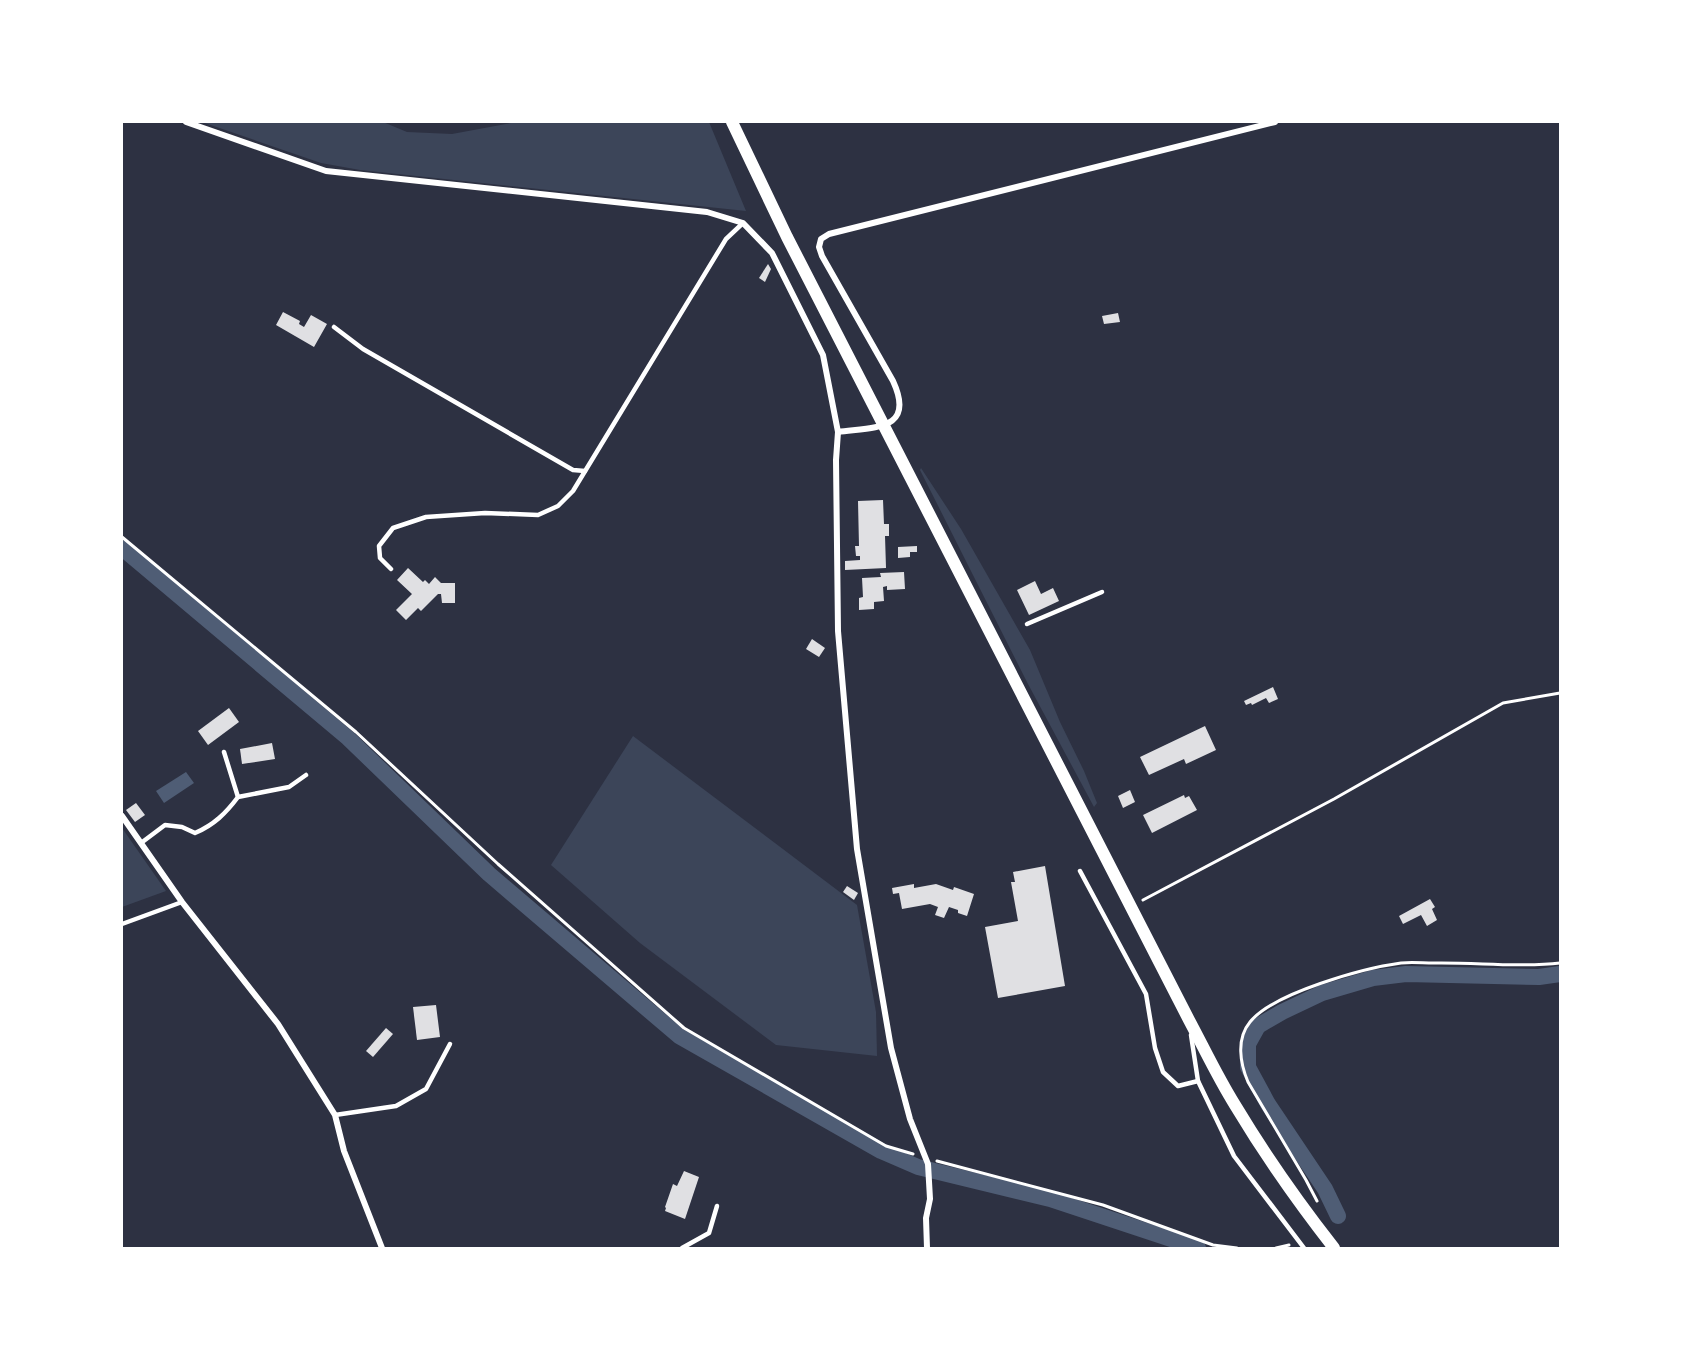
<svg xmlns="http://www.w3.org/2000/svg" width="1682" height="1370" font-family="'Work Sans',sans-serif">
<style>
.green{fill:#3c4559}
.water{fill:#4f5d75}
.lines{fill:none;stroke-linecap:round;stroke-linejoin:round}
.canal{stroke:#4f5d75;stroke-width:16}
.building{fill:#e0e0e3}
.path{stroke:#fff;stroke-width:3}
.service{stroke:#fff;stroke-width:4.5}
.minor{stroke:#fff;stroke-width:6}
.secondary{stroke:#fff;stroke-width:12}
</style>
<rect width="100%" height="100%" fill="#2d3142"/>
<g class="green">
<path d="M 202,122 L 383,122 L 407,132 L 452,134 L 516,122 L 709,122 L 746,211 L 360,170 L 321,163 Z"/>
<path d="M 921,468 L 961,529 L 1030,650 L 1060,722 L 1084,771 L 1097,803 L 1094,807 L 1028,684 L 920,470 Z"/>
<path d="M 633,736 L 857,905 L 876,1012 L 877,1056 L 776,1045 L 640,943 L 551,865 Z"/>
<path d="M 122,828 L 166,891 L 122,907 Z"/>
</g>
<path class="water" d="M 186,772 L 194,783 L 164,803 L 156,791 Z"/>
<g class="lines">
<g class="canal">
<path d="M 122,548 L 348,738 L 489,874 L 679,1036 L 881,1151 L 918,1167 L 1050,1199 L 1198,1248"/>
<path d="M 1338,1216 L 1325,1189 L 1268,1104 L 1248,1067 L 1248,1044 L 1258,1026 L 1282,1012 L 1322,993 L 1373,978 L 1406,974 L 1539,977 L 1560,974"/>
</g>
</g>
<g class="building">
<path d="M 768,264 L 771,269 L 765,282 L 759,278 Z"/>
<path d="M 283,312 L 300,321 L 299,324 L 304,327 L 311,315 L 327,324 L 314,347 L 276,325 Z"/>
<path d="M 1118,313 L 1120,322 L 1104,324 L 1102,316 Z"/>
<path d="M 883,500 L 884,524 L 889,524 L 889,536 L 885,536 L 886,568 L 845,570 L 845,561 L 860,560 L 860,556 L 856,556 L 855,546 L 859,546 L 858,501 Z"/>
<path d="M 917,546 L 917,552 L 910,552 L 910,557 L 898,558 L 898,547 Z"/>
<path d="M 408,568 L 423,582 L 425,580 L 429,584 L 435,577 L 441,583 L 455,583 L 455,603 L 442,603 L 441,594 L 438,594 L 421,611 L 418,608 L 406,620 L 396,610 L 412,594 L 397,580 Z"/>
<path d="M 904,572 L 905,589 L 887,590 L 887,586 L 883,587 L 884,601 L 874,602 L 874,609 L 859,610 L 859,598 L 863,597 L 862,578 L 881,577 L 880,573 Z"/>
<path d="M 1035,581 L 1041,594 L 1053,588 L 1059,601 L 1029,615 L 1017,590 Z"/>
<path d="M 812,639 L 825,648 L 819,657 L 806,649 Z"/>
<path d="M 1273,687 L 1278,699 L 1269,703 L 1266,698 L 1252,705 L 1251,703 L 1246,705 L 1244,701 Z"/>
<path d="M 229,708 L 239,722 L 208,745 L 198,731 Z"/>
<path d="M 1205,726 L 1216,750 L 1186,764 L 1184,759 L 1149,775 L 1140,757 Z"/>
<path d="M 272,743 L 275,759 L 242,764 L 240,749 Z"/>
<path d="M 1130,790 L 1135,802 L 1123,808 L 1118,796 Z"/>
<path d="M 1184,795 L 1185,798 L 1189,796 L 1197,810 L 1152,833 L 1143,815 Z"/>
<path d="M 136,803 L 145,815 L 135,822 L 126,810 Z"/>
<path d="M 1045,866 L 1065,986 L 998,998 L 985,927 L 1018,921 L 1011,882 L 1015,882 L 1013,872 Z"/>
<path d="M 914,884 L 914,888 L 936,884 L 953,890 L 954,887 L 974,894 L 967,916 L 958,913 L 958,910 L 949,907 L 944,918 L 935,915 L 938,907 L 930,904 L 902,909 L 899,893 L 893,894 L 892,888 Z"/>
<path d="M 847,886 L 858,893 L 854,900 L 843,892 Z"/>
<path d="M 1430,899 L 1435,907 L 1432,909 L 1437,920 L 1427,926 L 1421,915 L 1403,924 L 1399,916 Z"/>
<path d="M 436,1005 L 440,1037 L 417,1040 L 413,1007 Z"/>
<path d="M 386,1028 L 393,1034 L 373,1057 L 366,1051 Z"/>
<path d="M 684,1171 L 699,1177 L 685,1219 L 665,1211 L 666,1208 L 665,1207 L 673,1184 L 677,1186 Z"/>
</g>
<g class="lines">
<g class="path">
<path d="M 122,537 L 356,732 L 498,864 L 684,1028 L 886,1146 L 913,1154"/>
<path d="M 1143,900 L 1334,799 L 1503,703 L 1560,693"/>
<path d="M 937,1161 L 1103,1205 L 1213,1245 L 1237,1248"/>
<path d="M 1317,1201 L 1306,1180 L 1248,1082 C 1240,1063 1236,1039 1250,1022 C 1273,993 1364,968 1401,963 C 1411,962 1423,963 1433,963 C 1476,962 1518,968 1560,963"/>
<path d="M 1276,1248 L 1289,1245"/>
</g>
<g class="service">
<path d="M 334,327 L 363,349 L 573,470 L 585,471"/>
<path d="M 391,569 L 380,558 L 379,546 L 393,528 L 426,517 L 485,513 L 538,515 L 558,506 L 573,491 L 726,239 L 743,223"/>
<path d="M 1027,624 L 1102,592"/>
<path d="M 224,752 L 238,797"/>
<path d="M 141,843 L 165,825 L 182,827 L 195,833 C 214,825 226,813 238,797 L 289,787 L 306,775"/>
<path d="M 1080,871 L 1146,994 L 1155,1048 L 1163,1072 L 1178,1086 L 1198,1081"/>
<path d="M 122,924 L 182,902"/>
<path d="M 1191,1035 L 1198,1081 L 1234,1156 L 1304,1248"/>
<path d="M 335,1115 L 396,1106 L 426,1089 L 450,1044"/>
<path d="M 682,1248 L 709,1233 L 717,1206"/>
</g>
<g class="minor">
<path d="M 186,122 L 326,171 L 707,212 L 743,223 L 772,253 L 823,355 L 838,432 L 836,460 L 838,631 L 857,849 L 891,1048 L 910,1119 L 928,1164 L 930,1199 L 926,1218 L 927,1248"/>
<path d="M 838,432 C 874,427 916,431 893,381 L 822,256 L 819,247 L 821,239 L 829,234 L 1275,122"/>
<path d="M 122,816 L 182,902 L 278,1024 L 335,1115 L 344,1151 L 382,1248"/>
</g>
<path class="secondary" d="M 732,122 L 787,237 L 1189,1020 C 1204,1048 1218,1078 1235,1105 C 1265,1155 1298,1202 1334,1248"/>
</g>
<rect width="1682" height="1370" fill="none" stroke="#ffffff" stroke-width="246"/>
</svg>
